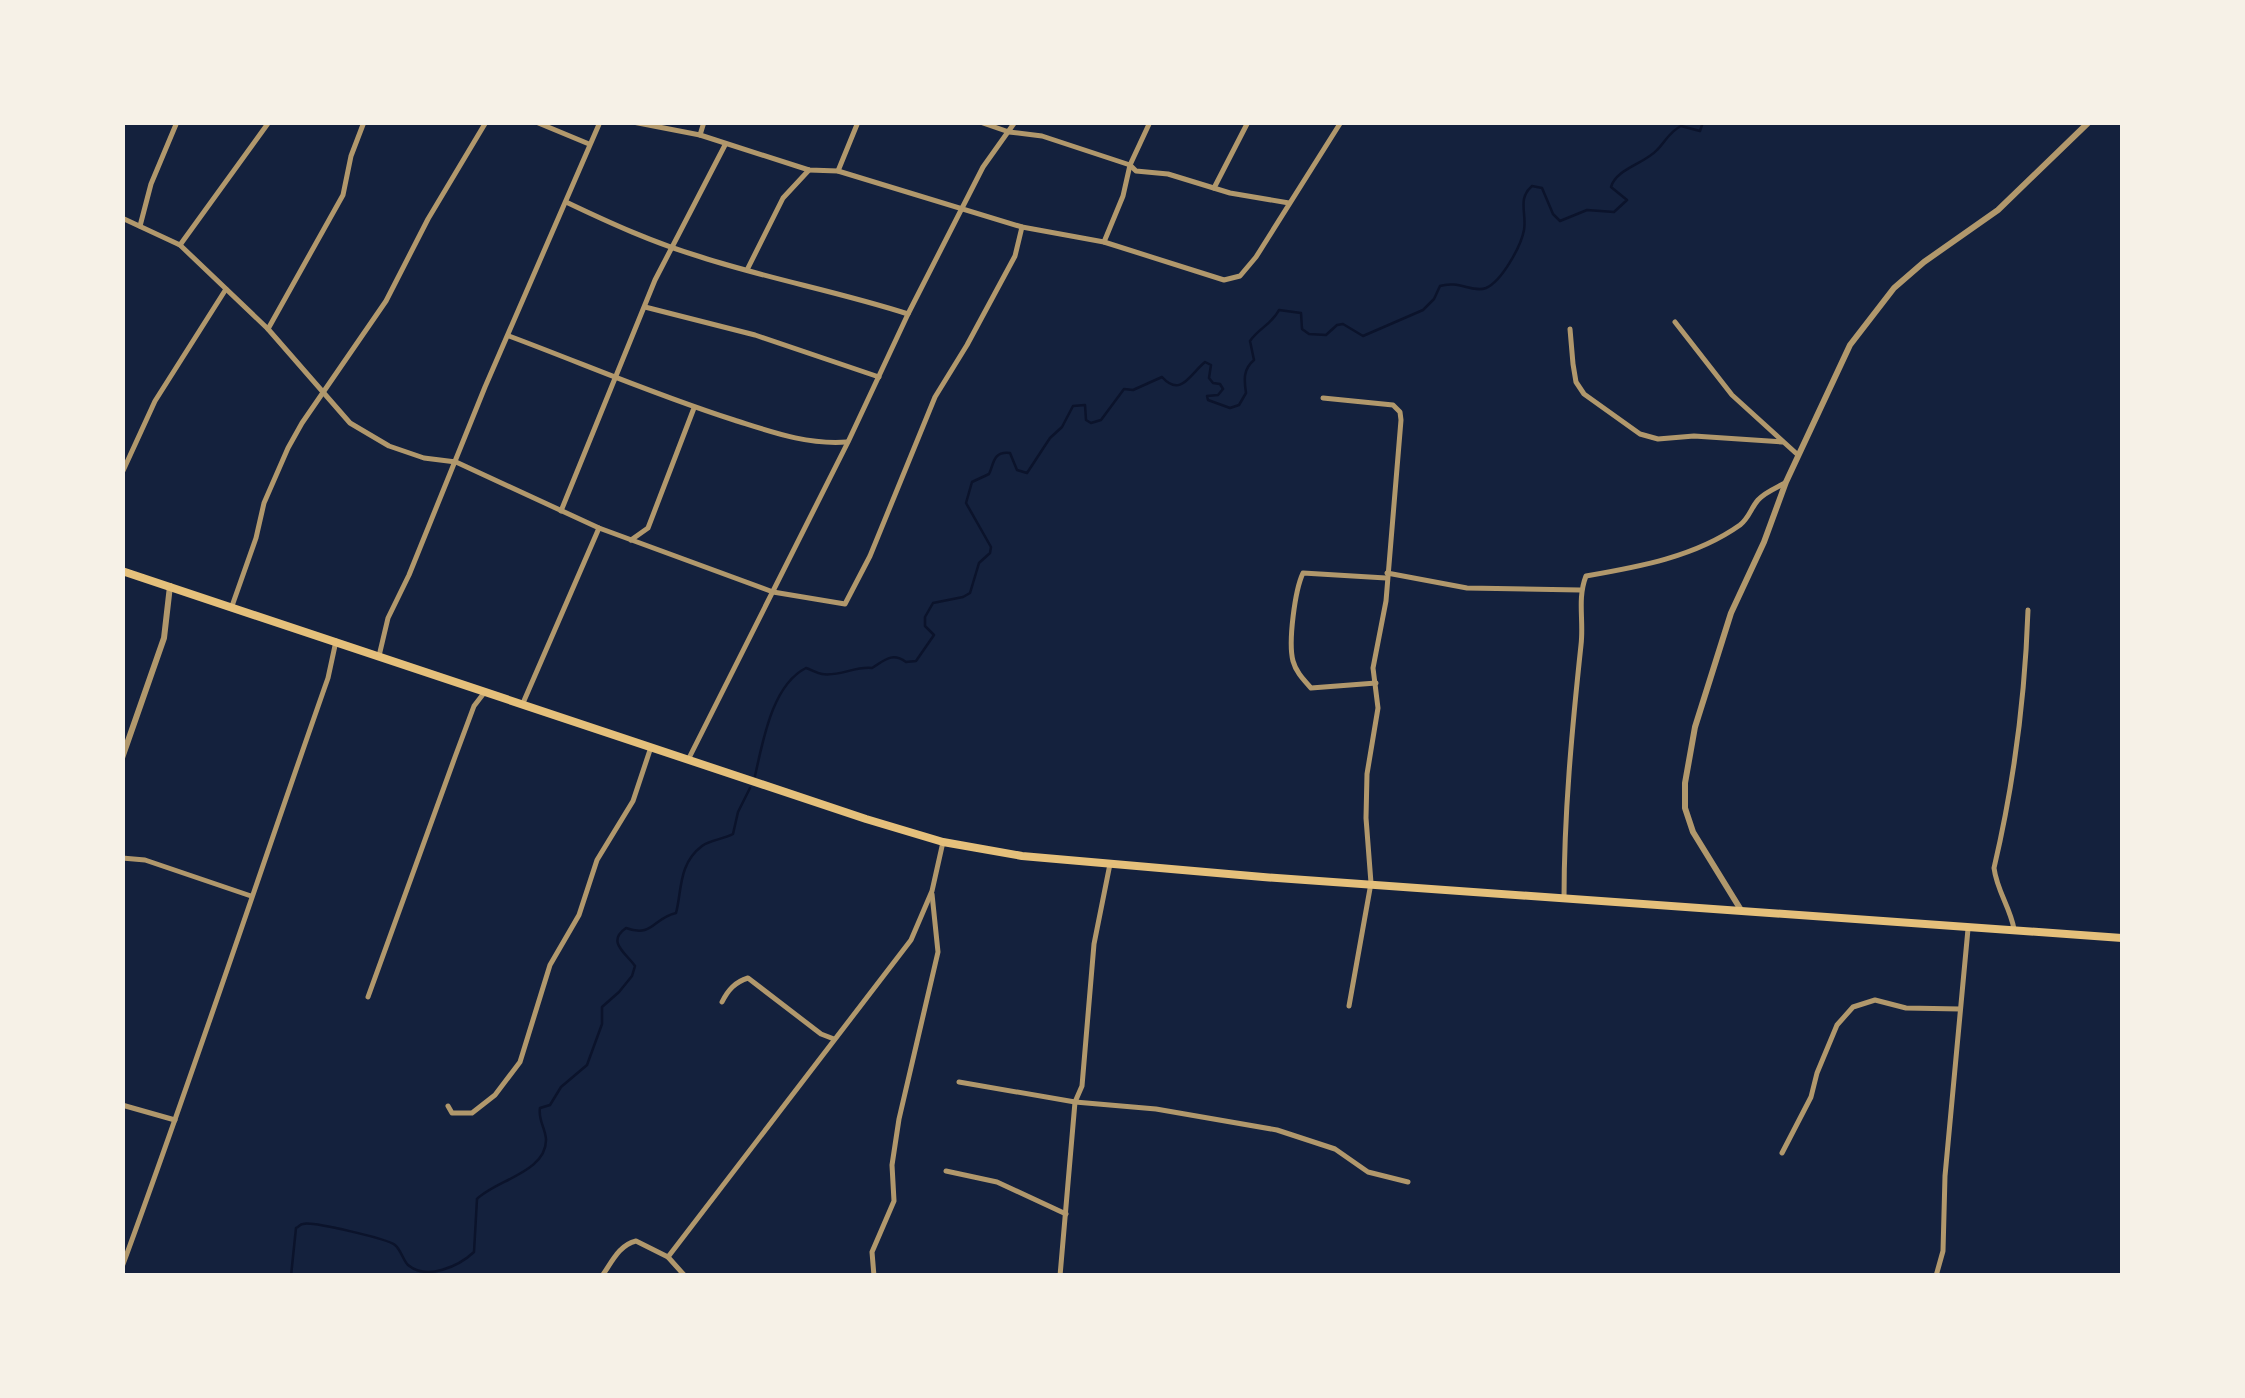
<svg xmlns="http://www.w3.org/2000/svg" width="2245" height="1398" font-family="Spectral,serif">
<style>
.lines{fill:none;stroke-linecap:round;stroke-linejoin:round}
.stream{stroke:#0b132b;stroke-width:2.5}
.minor{stroke:#b1986c;stroke-width:5}
.tertiary{stroke:#b1986c;stroke-width:6}
.primary{stroke:#e5c07b;stroke-width:8}
</style>
<rect width="100%" height="100%" fill="#14213d"/>
<g class="lines">
<g class="stream">
<path d="M 755,776 C 763,741 772,685 806,668 C 812,670 816,673 822,674 C 839,677 855,666 872,668 C 885,660 892,652 906,662 L 916,661 L 934,635 L 925,626 L 925,617 L 933,603 L 963,597 L 970,593 L 979,563 L 990,553 L 991,547 L 966,503 L 972,482 L 989,474 C 994,465 992,451 1010,453 L 1017,470 L 1027,473 L 1050,438 L 1062,427 L 1073,406 L 1085,405 L 1086,420 L 1091,423 L 1101,420 L 1124,389 L 1133,390 L 1162,377 C 1181,398 1190,374 1205,362 L 1211,365 L 1209,378 L 1213,383 L 1220,384 L 1223,389 L 1218,395 L 1207,396 L 1208,400 L 1230,408 L 1239,405 L 1246,393 C 1244,380 1243,369 1254,360 L 1250,341 C 1259,328 1272,324 1279,310 L 1301,313 L 1302,329 L 1309,334 L 1326,335 L 1337,325 L 1343,324 L 1363,336 L 1423,310 L 1434,299 L 1440,286 C 1458,280 1473,293 1486,288 C 1502,281 1521,246 1524,230 C 1527,213 1517,199 1532,186 L 1542,188 L 1553,214 L 1560,221 L 1587,210 L 1614,212 L 1627,200 L 1611,187 C 1616,169 1644,164 1657,150 C 1666,141 1669,132 1681,126 L 1700,131 L 1703,122"/>
<path d="M 291,1276 L 296,1228 C 299,1227 300,1224 303,1224 C 312,1221 388,1239 395,1245 C 401,1250 403,1260 408,1265 C 427,1281 459,1266 474,1252 L 477,1199 C 496,1180 547,1172 546,1139 C 545,1127 538,1120 540,1108 L 550,1105 L 561,1087 L 587,1065 L 602,1024 L 602,1007 L 619,992 L 632,976 L 635,966 C 626,953 606,942 626,928 C 653,938 653,918 676,913 C 682,891 678,864 702,846 C 710,840 724,839 733,834 L 738,812 L 750,788"/>
</g>
<g class="minor">
<path d="M 536,122 L 589,144"/>
<path d="M 633,122 L 700,135 L 809,170 L 838,171 L 1022,227 L 1104,242 L 1224,280 L 1240,276 L 1256,257 L 1341,122"/>
<path d="M 980,122 L 1009,132 L 1042,136 L 1130,165 L 1136,171 L 1168,174 L 1230,193 L 1289,203"/>
<path d="M 700,135 L 704,122"/>
<path d="M 838,171 L 858,122"/>
<path d="M 1214,188 L 1248,122"/>
<path d="M 566,202 C 610,223 654,243 701,257 C 769,279 840,292 908,314"/>
<path d="M 122,218 L 180,245 L 268,329 L 350,423 L 389,446 L 424,458 L 456,462 L 599,528 L 773,592 L 845,604 L 870,556 L 935,397 L 967,345 L 1015,256 L 1022,227"/>
<path d="M 140,226 L 151,184 L 177,122"/>
<path d="M 1104,242 L 1123,196 L 1130,165 L 1150,122"/>
<path d="M 180,245 L 269,122"/>
<path d="M 748,268 L 783,198 L 809,170"/>
<path d="M 645,307 L 755,335 L 879,377"/>
<path d="M 1675,322 L 1732,395 L 1798,455"/>
<path d="M 268,329 L 343,195 L 351,156 L 364,122"/>
<path d="M 1570,329 L 1573,364 L 1576,382 L 1584,394 L 1640,434 L 1658,439 L 1694,436 L 1782,442"/>
<path d="M 509,336 C 584,364 658,396 734,420 C 772,432 807,445 847,442"/>
<path d="M 1323,398 L 1393,405 L 1400,412 L 1401,420 L 1386,601 L 1373,668 L 1378,708 L 1367,774 L 1366,818 L 1371,883 L 1349,1006"/>
<path d="M 122,473 L 155,401 L 226,289"/>
<path d="M 561,511 L 655,280 L 725,145"/>
<path d="M 631,540 L 648,528 L 694,408"/>
<path d="M 1387,573 L 1467,588 L 1580,590"/>
<path d="M 232,606 L 256,538 L 264,503 L 288,448 L 302,423 L 386,301 L 428,219 L 486,122"/>
<path d="M 379,656 L 388,618 L 409,575 L 485,387 L 600,122"/>
<path d="M 1376,683 L 1311,688 C 1303,679 1296,672 1293,661 C 1288,642 1295,590 1303,573 L 1386,578"/>
<path d="M 523,703 L 599,528"/>
<path d="M 688,760 L 848,442 L 908,314 L 983,167 L 1015,122"/>
<path d="M 122,858 L 145,860 L 251,896"/>
<path d="M 1564,899 C 1564,814 1572,729 1581,645 C 1584,621 1577,599 1586,576 C 1638,567 1695,557 1740,525 C 1749,518 1751,508 1758,500 C 1765,492 1776,488 1785,483"/>
<path d="M 2014,929 C 2010,907 1997,891 1994,868 C 2014,783 2025,698 2028,610"/>
<path d="M 368,997 L 455,757 L 474,706 L 484,693"/>
<path d="M 722,1002 C 728,990 735,982 748,978 L 821,1034 L 834,1039"/>
<path d="M 959,1082 L 1075,1102 L 1156,1109 L 1277,1130 L 1335,1149 L 1368,1172 L 1408,1182"/>
<path d="M 122,1105 L 175,1120"/>
<path d="M 448,1106 L 452,1113 L 472,1113 L 495,1095 L 520,1062 L 550,965 L 579,915 L 597,860 L 633,801 L 651,747"/>
<path d="M 1782,1153 L 1811,1097 L 1817,1073 L 1837,1025 L 1853,1007 L 1875,1000 L 1906,1008 L 1960,1009"/>
<path d="M 946,1171 L 997,1182 L 1066,1214"/>
<path d="M 668,1257 L 685,1276"/>
<path d="M 122,1267 C 194,1072 259,874 328,678 L 336,641"/>
<path d="M 602,1276 C 612,1262 619,1245 636,1241 L 668,1257 L 911,940 L 932,891 L 943,842"/>
<path d="M 874,1276 L 872,1252 L 894,1201 L 892,1165 L 899,1119 L 938,952 L 932,894"/>
<path d="M 1060,1276 L 1075,1102 L 1082,1086 L 1094,944 L 1110,864"/>
<path d="M 1936,1276 L 1943,1251 L 1945,1176 L 1968,929"/>
</g>
<g class="tertiary">
<path d="M 122,758 L 164,638 L 170,586"/>
<path d="M 1741,910 L 1693,832 L 1685,808 L 1685,783 L 1695,727 L 1731,613 L 1764,542 L 1786,482 L 1850,345 L 1894,288 L 1924,262 L 1998,210 L 2089,122"/>
</g>
<path class="primary" d="M 122,571 L 866,819 L 943,842 L 1022,856 L 1263,877 L 2122,938"/>
</g>
<rect width="2245" height="1398" fill="none" stroke="#f6f1e7" stroke-width="250"/>
</svg>
